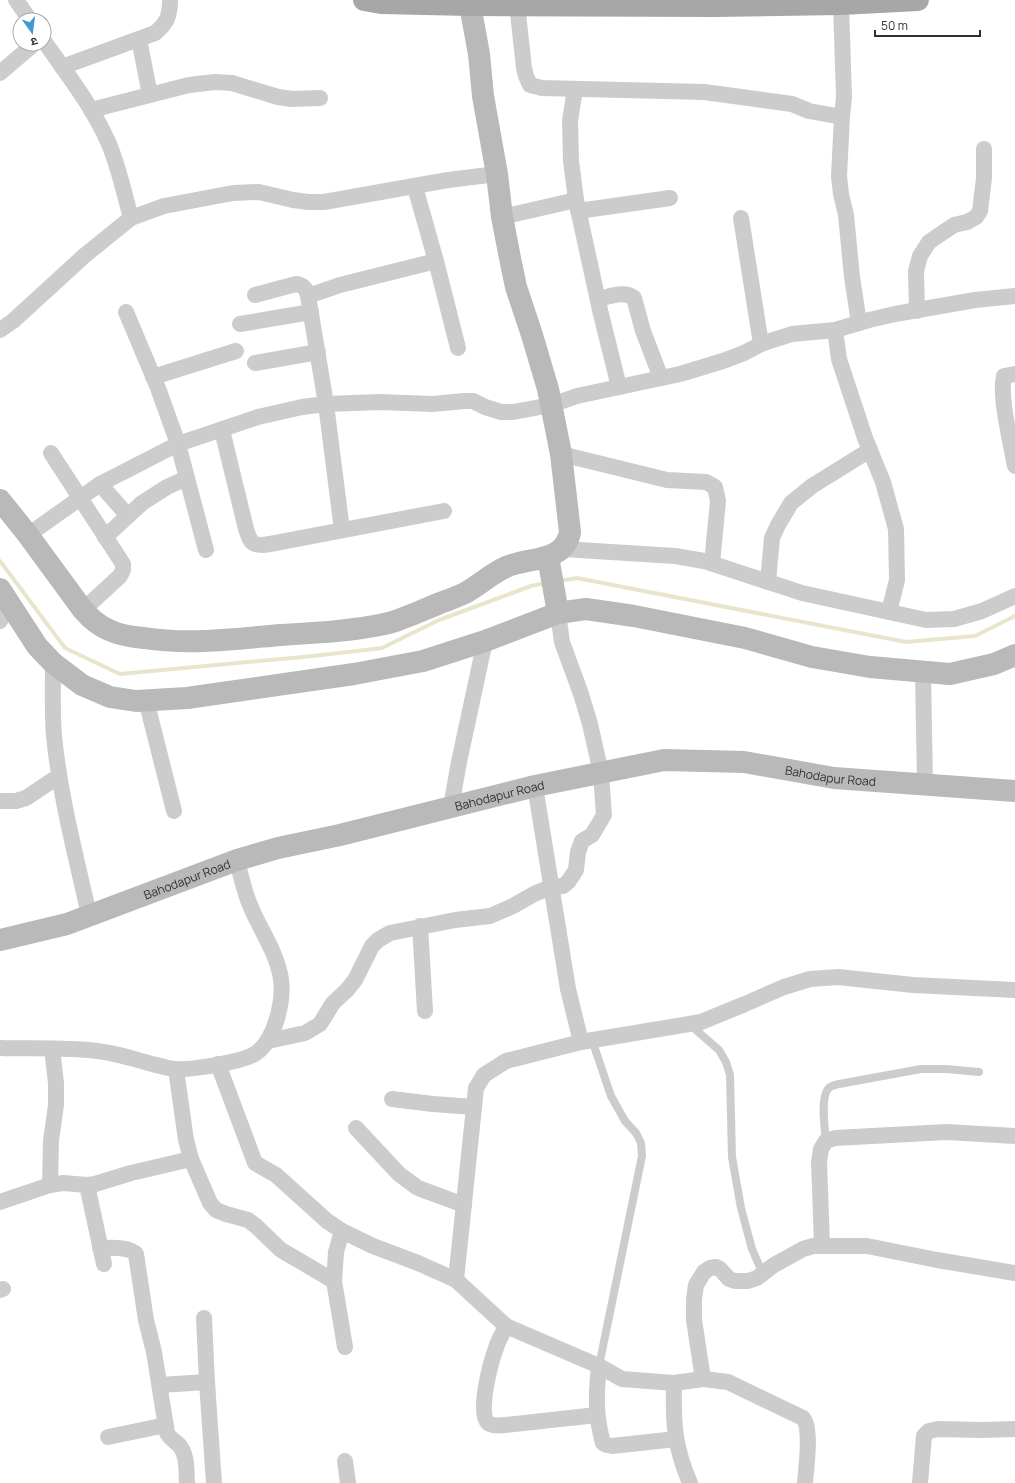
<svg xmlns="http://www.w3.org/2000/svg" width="1015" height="1483" font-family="Manrope,'Noto Sans Devanagari',sans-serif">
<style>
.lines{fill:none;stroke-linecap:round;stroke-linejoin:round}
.stream{stroke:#e9e5cd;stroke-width:4}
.lane{stroke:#ccc;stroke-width:8}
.street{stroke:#ccc;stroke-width:16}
.secondary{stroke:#b9b9b9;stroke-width:22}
.primary{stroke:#a7a7a7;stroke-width:22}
.labels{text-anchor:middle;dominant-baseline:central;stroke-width:4;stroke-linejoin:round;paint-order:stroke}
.street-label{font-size:12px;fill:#2f2f2f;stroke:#fff}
</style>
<rect width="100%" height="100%" fill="#fff"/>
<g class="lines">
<g class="stream">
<path d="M 0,561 L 65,648 L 120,674 L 313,656 L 382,648 L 439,620 L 531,586 L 546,583"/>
<path d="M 559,581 L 577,578 L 906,642 L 975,636 L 1015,616"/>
</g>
<g class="lane">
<path d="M 689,1024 L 719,1050 L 726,1062 L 730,1075 L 732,1157 L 741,1208 L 752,1249 L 763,1274"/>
<path d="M 592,1040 L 611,1096 L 625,1121 L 636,1133 L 641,1143 L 642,1156 L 599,1366"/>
<path d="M 826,1141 C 825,1128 820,1099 828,1089 C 830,1086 835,1085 839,1084 L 921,1069 L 946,1069 L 979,1072"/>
</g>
<g class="street">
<path d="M 16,0 L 30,20"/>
<path d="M 517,4 L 524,68 L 526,76 L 530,85 L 542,88 L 704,92 L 792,104 L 809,111 L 842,117 L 839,176 L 841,194 L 846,215 L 852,277 L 859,323"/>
<path d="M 841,4 L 844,97 L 842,117"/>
<path d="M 139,39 L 150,95"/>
<path d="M 44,41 C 67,74 93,107 109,144 C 119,168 124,193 131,218"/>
<path d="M 62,67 L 155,33 C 167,23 170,16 170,0"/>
<path d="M 0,73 L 34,44"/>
<path d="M 575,89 L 570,121 L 571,161 L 576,200 L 600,310 L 619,387"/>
<path d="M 91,110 L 189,85 L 215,82 L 232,83 L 278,97 L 292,99 L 320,98"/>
<path d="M 415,187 L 436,261 L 458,348"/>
<path d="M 578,211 L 670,198"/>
<path d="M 502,217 L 576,200"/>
<path d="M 741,218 L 761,344"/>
<path d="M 255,295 L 296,284 C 304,285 306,289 308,296 L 326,404 L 342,530"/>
<path d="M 308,296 L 340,285 L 436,261"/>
<path d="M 598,299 C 609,297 624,290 634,298 L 643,331 L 661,378"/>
<path d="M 917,311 L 916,271 L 920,256 L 929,242 L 954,225 L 967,222 L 976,217 L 980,211 L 984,178 L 984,149"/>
<path d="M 126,312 L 158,388 L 178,444 L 206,550"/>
<path d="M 240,324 L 311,312"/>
<path d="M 0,330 L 13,321 L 84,256 L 131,218 L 164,206 L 233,193 L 259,192 L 293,200 L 308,202 L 324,202 L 448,180 L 497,174"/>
<path d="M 835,330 L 839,359 L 865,438 L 883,482 L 896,529 L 897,580 L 889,612"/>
<path d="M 255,363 L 318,352"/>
<path d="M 1015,374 L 1004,376 C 999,397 1011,443 1015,466"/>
<path d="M 153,377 L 236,351"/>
<path d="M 222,430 L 246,529 C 251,544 253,547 270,544 L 444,511"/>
<path d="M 51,453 L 123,564 L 123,570 L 120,576 L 83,610"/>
<path d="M 561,454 L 667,480 L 706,482 L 715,487 L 718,501 L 712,563"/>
<path d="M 100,484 L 128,516"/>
<path d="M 28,535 L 100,484 L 178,444 L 258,417 L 302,407 L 326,404 L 380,402 L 432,404 L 465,401 L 473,401 L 485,407 L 501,412 L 513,412 L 551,405 L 577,396 L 680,374 L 723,361 L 744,353 L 761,344 L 792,334 L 835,330 L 869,320 L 895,314 L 975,300 L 1015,296"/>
<path d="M 105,537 L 142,503 L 167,487 L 187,478"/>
<path d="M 563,549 L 675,556 L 704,561 L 802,593 L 926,620 L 954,619 L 982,611 L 1015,596"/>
<path d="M 768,582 L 772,538 L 778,525 L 791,503 L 812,486 L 870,450"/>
<path d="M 0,621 L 9,604"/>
<path d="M 53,663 C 53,687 52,712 54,736 C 60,797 76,856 89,915"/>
<path d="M 923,671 L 925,785"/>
<path d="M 146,700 L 174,811"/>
<path d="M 535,786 L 568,989 L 581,1042"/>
<path d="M 0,801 L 16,801 L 26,798 L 59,776"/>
<path d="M 451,807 L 459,762 L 485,641"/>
<path d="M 420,926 L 425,1011"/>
<path d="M 268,1041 L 305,1033 L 320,1024 L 333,1003 L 347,990 L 355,980 L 372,946 L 378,940 L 390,933 L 455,920 L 490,916 L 513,906 L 534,894 L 551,887 L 563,886 L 568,882 L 576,870 L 578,852 L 582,841 L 592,835 L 604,815 L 601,773 L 590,724 L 581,694 L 562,642 L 558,613"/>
<path d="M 0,1048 C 32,1049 65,1047 97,1051 C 117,1053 136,1060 156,1065 C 162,1066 170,1069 176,1069 C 191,1070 245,1062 256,1053 C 275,1040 284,1001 281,979 C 277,954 263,934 253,912 C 245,896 241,877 237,860"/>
<path d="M 218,1064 L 255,1163 L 276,1175 L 327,1221 L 342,1231 L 373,1246 L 418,1263 L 456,1280 L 506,1326 L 599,1366 L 622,1379 L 674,1383 L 703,1379 L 728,1382 L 803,1418 C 812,1429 806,1468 805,1483"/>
<path d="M 176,1069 L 186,1140 L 191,1159 L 210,1203 L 216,1210 L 226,1214 L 248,1220 L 256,1226 L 281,1250 L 334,1281"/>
<path d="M 392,1099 L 433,1104 L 474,1107"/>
<path d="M 356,1128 L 399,1174 L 418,1188 L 464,1205"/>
<path d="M 50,1185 L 51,1141 L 56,1105 L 56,1083 L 52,1049"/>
<path d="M 87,1185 L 104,1264"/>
<path d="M 0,1202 L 50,1185 L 63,1183 L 87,1185 L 95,1184 L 131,1173 L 191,1159"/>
<path d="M 342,1231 L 336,1252 L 334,1281 L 345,1347"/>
<path d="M 822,1245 L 819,1162 L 821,1149 L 826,1141 L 835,1138 L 947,1132 L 1015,1136"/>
<path d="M 100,1248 C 111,1248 128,1246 136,1254 L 146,1320 L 154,1352 L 167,1433 C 170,1438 173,1440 178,1444 C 188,1454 186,1470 187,1483"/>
<path d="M 456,1280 L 476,1088 L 484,1075 L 506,1061 L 581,1042 L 701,1022 L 745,1004 L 784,987 L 810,979 L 838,977 L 913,985 L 1015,990"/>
<path d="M 0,1290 L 3,1289"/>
<path d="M 204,1318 L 207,1382 L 214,1483"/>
<path d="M 506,1326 C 503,1333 498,1340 496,1348 C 491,1361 477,1413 488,1423 C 493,1427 501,1425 506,1425 L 597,1415"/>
<path d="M 599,1366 C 596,1395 595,1414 603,1443 L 607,1445 L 612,1446 L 676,1439"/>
<path d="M 703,1379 L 694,1320 L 694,1299 L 696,1285 L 704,1272 L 710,1268 L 716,1267 L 720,1269 L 729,1279 L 735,1281 L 748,1281 L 757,1278 L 774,1265 L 803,1249 L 813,1246 L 867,1246 L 937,1260 L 1015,1273"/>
<path d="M 674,1383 C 673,1422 674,1446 690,1483"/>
<path d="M 160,1385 L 207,1382"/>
<path d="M 108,1437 L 166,1425"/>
<path d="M 345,1461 L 348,1483"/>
<path d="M 920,1483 L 924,1436 L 929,1431 L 938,1429 L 982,1430 L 1015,1429"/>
</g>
<g class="secondary">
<path d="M 0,500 L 28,535 L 83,610 C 90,618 99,626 109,630 C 119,635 133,637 144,638 C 190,645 235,639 280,635 C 316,633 354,631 389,623 C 406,618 423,610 440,603 C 448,600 457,597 465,593 C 479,585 491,574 506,567 C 528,557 565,563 570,532 L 561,454 L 548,389 L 532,335 L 516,287 L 511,263 L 502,217 L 497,174 L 483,96 L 479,54 L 470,5"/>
<path d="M 548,557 L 558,613"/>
<path d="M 0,589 L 37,646 L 53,663 L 82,685 L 110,697 L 136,701 L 187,698 L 354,674 L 423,661 L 485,641 L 558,613 L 586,609 L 634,616 L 745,638 L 812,657 L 870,667 L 950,674 L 994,664 L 1015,655"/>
<path id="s1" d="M 0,940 L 67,924 L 237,860 L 278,848 L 340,835 L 535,786 L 664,760 L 744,762 L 834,778 L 1015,791"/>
</g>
<path class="primary" d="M 364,0 L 381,3 L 470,5 L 716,6 L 841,4 L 918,0"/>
</g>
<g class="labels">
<g class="street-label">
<text stroke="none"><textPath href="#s1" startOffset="857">Bahodapur Road</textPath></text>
<text stroke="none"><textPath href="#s1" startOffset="521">Bahodapur Road</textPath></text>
<text stroke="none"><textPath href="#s1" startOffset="197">Bahodapur Road</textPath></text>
</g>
</g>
<g transform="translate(32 32) rotate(166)"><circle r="19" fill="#ffffff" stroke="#acacac"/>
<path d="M0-3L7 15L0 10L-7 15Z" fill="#4499d4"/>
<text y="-6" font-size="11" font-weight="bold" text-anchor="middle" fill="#2f2f2f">उ</text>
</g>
<path d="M875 30v6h105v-6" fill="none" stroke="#2f2f2f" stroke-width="2"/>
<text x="881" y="30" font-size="12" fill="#2f2f2f" stroke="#ffffff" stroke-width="3" paint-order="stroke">50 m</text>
</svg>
